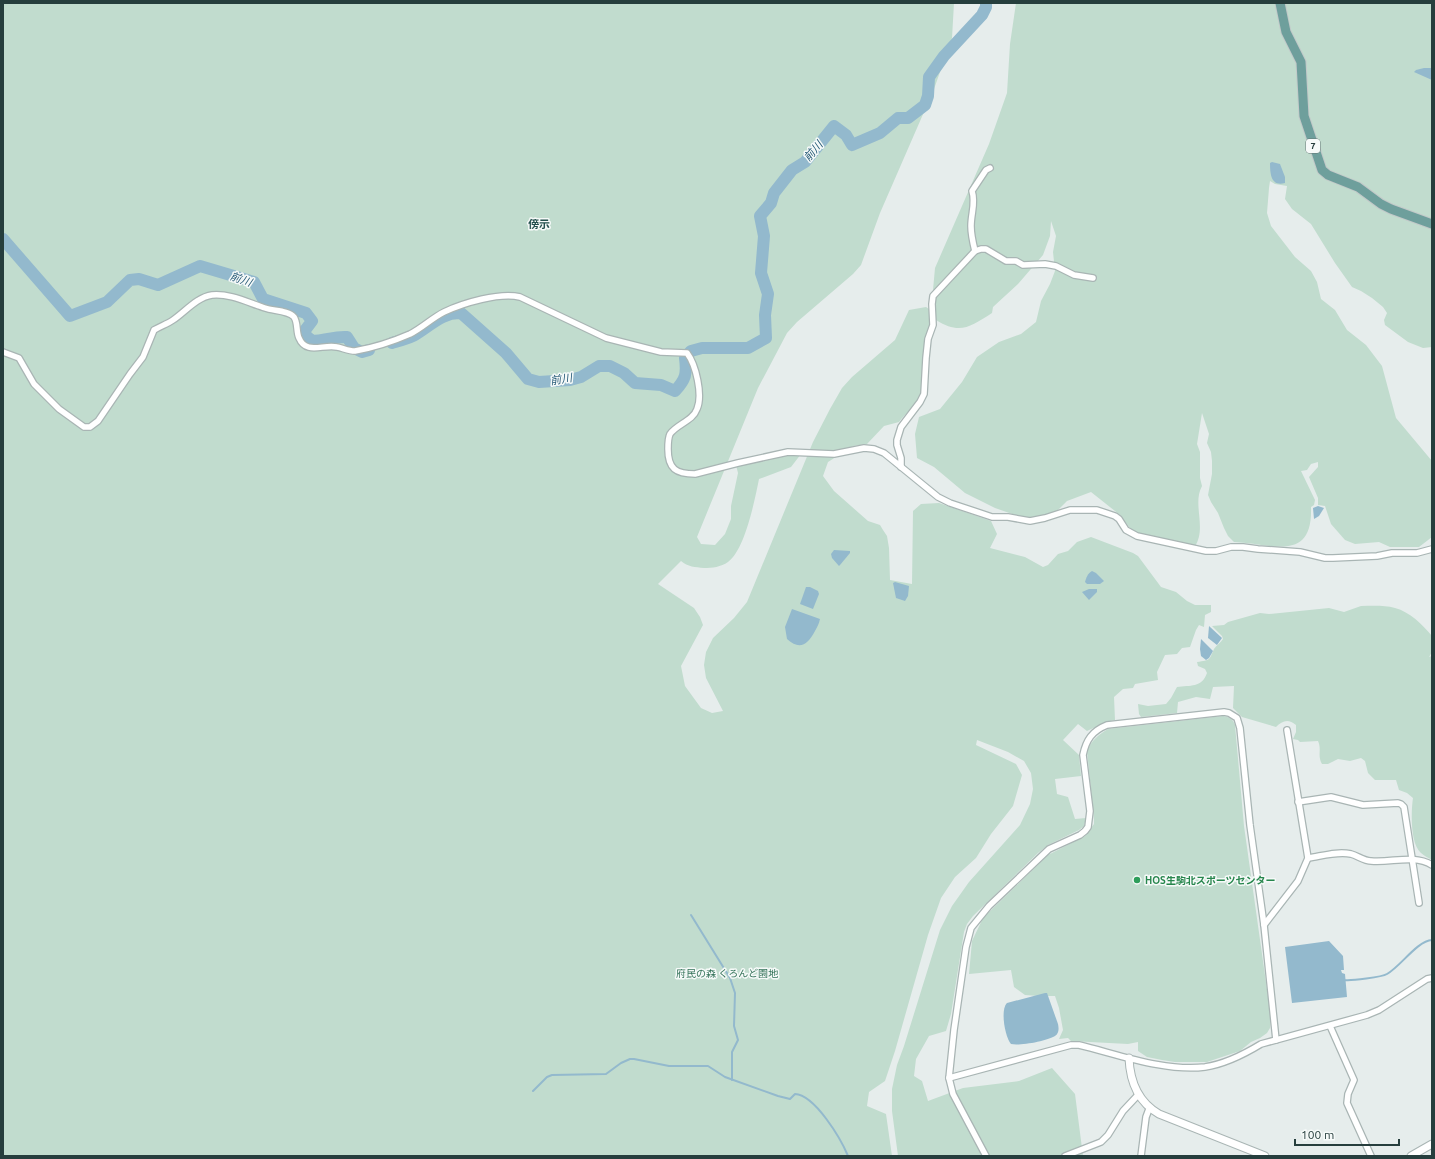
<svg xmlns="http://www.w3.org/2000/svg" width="1435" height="1159" font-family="Ubuntu,'Noto Sans JP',sans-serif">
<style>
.green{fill:#c1dcce}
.water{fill:#93b9cd}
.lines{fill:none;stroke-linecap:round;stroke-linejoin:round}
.stream{stroke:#93b9cd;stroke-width:2}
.river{stroke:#93b9cd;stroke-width:12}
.minor-casing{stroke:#a9b5b4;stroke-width:8}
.tertiary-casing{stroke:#a9b5b4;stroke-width:9}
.primary-casing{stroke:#c2c9c9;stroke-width:11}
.minor{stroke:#fff;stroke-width:5.5}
.tertiary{stroke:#fff;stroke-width:7}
.primary{stroke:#6e9f9c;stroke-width:9}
.leisure-dot{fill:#2e9e5b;stroke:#f6faf9;stroke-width:1.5}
.labels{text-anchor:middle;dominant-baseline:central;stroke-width:3;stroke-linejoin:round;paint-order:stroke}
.shield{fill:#f6faf9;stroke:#647675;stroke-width:1}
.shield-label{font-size:9px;font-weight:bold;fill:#263e3d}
.leisure-label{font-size:10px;font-weight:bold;fill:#27864d;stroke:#f6faf9;text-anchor:start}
.park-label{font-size:10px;fill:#337258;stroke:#f6faf9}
.water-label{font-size:11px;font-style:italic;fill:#245876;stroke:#f6faf9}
.neighbourhood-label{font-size:11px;font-weight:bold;fill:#234f4d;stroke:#f6faf9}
</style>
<rect width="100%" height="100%" fill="#e6edec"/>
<g class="green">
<path d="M 3,3 L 954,3 L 952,38 L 934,89 L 880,213 L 861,265 L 853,274 L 797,322 L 787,333 L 758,388 L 697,537 L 701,544 L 715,545 L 725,534 L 731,519 L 731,506 L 738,473 L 736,465 L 778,455 L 801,454 L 791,467 L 759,479 C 755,499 745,550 728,562 C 721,567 712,568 704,568 C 695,567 688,567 681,561 L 658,584 L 694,608 L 700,617 L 703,625 L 681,666 L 685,686 L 701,708 L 712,713 L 723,711 L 706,678 L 704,665 L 706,652 L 713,638 L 734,618 L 747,602 L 813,442 L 830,409 L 842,388 L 852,377 L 895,340 L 909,310 L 926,307 L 932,311 C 930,329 924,347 922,366 C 922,374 925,383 923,391 C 920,403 906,412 899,422 L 884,426 L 867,444 L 853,446 L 828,462 L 823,476 L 834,491 L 868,521 L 880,525 L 883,530 L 887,536 L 889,548 L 890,580 L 912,584 L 913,511 L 921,504 L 939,503 L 991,521 L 997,534 L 990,548 L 1025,557 L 1043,567 L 1048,565 L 1058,554 L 1068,551 L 1077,542 L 1091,537 L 1133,553 L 1138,556 L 1161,587 L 1176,592 L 1187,601 L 1195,605 L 1211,605 L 1211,612 L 1205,615 L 1204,627 L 1199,625 L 1196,630 L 1190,647 L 1182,648 L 1177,654 L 1165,655 L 1157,672 L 1158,680 L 1135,684 L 1133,688 L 1123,689 L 1114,697 L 1115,720 L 1106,722 L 1087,731 L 1078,724 L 1063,740 L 1079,755 L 1081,776 L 1055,779 L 1057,794 L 1068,797 L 1075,819 L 1086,818 L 1084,826 L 1079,830 L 1048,845 L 1038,853 L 973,916 L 967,924 L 964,932 L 951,1014 L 946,1031 L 929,1036 L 916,1059 L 914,1076 L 922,1081 L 928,1101 L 963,1088 L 1019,1081 L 1052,1068 L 1075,1094 L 1083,1156 L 898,1156 L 892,1111 L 892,1089 L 897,1065 L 904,1046 L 940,930 L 952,906 L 969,882 L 1020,825 L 1030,804 L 1033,789 L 1031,773 L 1024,761 L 1008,752 L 977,740 L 976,745 L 1016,764 L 1022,775 L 1013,806 L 991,834 L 976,858 L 955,877 L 941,898 L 928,935 L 895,1051 L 885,1081 L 869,1092 L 867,1106 L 886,1114 L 892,1156 L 3,1156 Z"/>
<path d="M 1016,3 L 1432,3 L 1432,347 L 1423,348 L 1408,342 L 1385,325 L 1384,320 L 1387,313 L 1383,307 L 1372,298 L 1361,291 L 1352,287 L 1335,263 L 1311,224 L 1292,209 L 1285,199 L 1287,186 L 1275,184 L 1270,181 L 1269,188 L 1267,213 L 1271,226 L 1295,257 L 1311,271 L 1317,282 L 1321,299 L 1335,310 L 1347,330 L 1366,345 L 1382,366 L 1396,418 L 1432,461 L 1432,537 L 1419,547 L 1390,547 L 1379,542 L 1355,544 L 1345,540 L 1331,524 L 1325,506 L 1318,505 L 1318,498 L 1309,477 L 1318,467 L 1318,462 L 1311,464 L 1307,470 L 1301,471 L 1315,500 L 1314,505 L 1311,507 C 1313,564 1270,543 1234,542 L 1228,536 L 1224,528 L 1218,513 L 1211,502 L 1208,495 L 1212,474 L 1212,461 L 1211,452 L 1207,443 L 1209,434 L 1202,413 L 1197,444 L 1200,452 L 1200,478 L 1202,486 C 1192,504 1207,528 1195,546 L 1133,532 L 1120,515 L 1091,492 L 1067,501 L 1058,510 L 1042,517 L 1021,517 L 995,508 L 965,493 L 934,467 L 917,458 L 915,434 L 919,417 L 940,409 L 962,382 L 977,357 L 999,342 L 1021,334 L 1036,322 L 1041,301 L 1050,284 L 1055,271 L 1053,252 L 1056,236 L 1051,221 L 1050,236 L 1043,255 L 1018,284 L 993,307 L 992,313 C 970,327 960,335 936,320 L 933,290 L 935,268 L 989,144 L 1007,93 L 1010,44 Z"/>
<path d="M 1361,606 C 1372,606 1384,605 1395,608 C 1410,612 1422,624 1432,636 L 1432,652 L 1429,657 L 1432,656 L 1432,860 C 1429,858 1424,856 1421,853 C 1410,844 1411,811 1413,798 L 1407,793 L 1399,790 L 1396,780 L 1375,780 L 1368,773 L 1365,761 L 1361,758 L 1350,761 L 1338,759 L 1328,764 L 1322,764 C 1317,755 1322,750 1318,741 L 1300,742 L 1298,740 L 1293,739 L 1296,732 L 1296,725 C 1288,718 1282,721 1276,727 L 1242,717 L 1233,708 L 1234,686 L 1213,687 L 1210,699 L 1196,697 L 1178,702 L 1177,713 L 1141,717 L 1139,714 L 1138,704 L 1148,706 L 1166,704 L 1171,698 L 1177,687 C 1190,685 1202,688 1207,673 L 1205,669 L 1198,666 L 1197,662 C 1211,660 1209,660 1214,649 C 1216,646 1221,642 1223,639 L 1222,636 L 1212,626 L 1224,625 L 1228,622 L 1260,613 L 1269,614 L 1329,608 L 1344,612 Z"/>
<path d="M 1223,716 C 1229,717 1233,719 1235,725 L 1244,826 L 1271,1018 L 1270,1028 L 1267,1033 L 1260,1038 L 1251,1042 L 1240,1051 L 1207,1062 L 1175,1062 L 1162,1060 L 1147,1057 L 1138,1051 L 1138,1042 L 1128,1044 L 1071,1041 L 1068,1038 L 1059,1039 L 1063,1030 L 1059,1008 L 1055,996 L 1038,996 L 1025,995 L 1014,987 L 1011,970 L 969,974 L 972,941 L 983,918 L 1048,855 L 1085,836 L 1094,824 L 1094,819 L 1087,751 C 1092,740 1098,735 1108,729 Z"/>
</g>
<g class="water">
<path d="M 1424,68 L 1432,68 L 1432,80 L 1414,72 L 1416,70 Z"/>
<path d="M 1272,162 L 1280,164 L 1285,177 L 1285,183 C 1271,187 1270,174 1270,163 Z"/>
<path d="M 1318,506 L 1324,508 L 1319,516 L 1314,519 L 1313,508 Z"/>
<path d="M 834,550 L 850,551 L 850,553 L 840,565 L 839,566 L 832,558 L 831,554 Z"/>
<path d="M 1092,571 L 1096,573 L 1104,581 L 1100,584 L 1087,584 L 1085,582 C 1086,578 1088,573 1092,571 Z"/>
<path d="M 895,582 L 909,586 L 908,596 L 905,601 L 896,598 L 893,583 Z"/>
<path d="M 806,587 L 810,587 L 818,591 L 819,594 L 813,609 L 800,604 Z"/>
<path d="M 1089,589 L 1097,589 L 1097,592 L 1089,600 L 1082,592 Z"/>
<path d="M 792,609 L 820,619 C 819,624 817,627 815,631 C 808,644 800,651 787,639 L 785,627 Z"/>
<path d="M 1209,626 L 1222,638 L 1217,645 L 1208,638 Z"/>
<path d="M 1201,639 L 1213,651 L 1209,658 L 1206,660 L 1201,656 L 1200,649 Z"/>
<path d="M 1329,941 L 1343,956 L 1344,970 L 1341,970 L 1342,973 L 1345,974 L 1347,997 L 1292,1003 L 1285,947 Z"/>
<path d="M 1045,993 L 1047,993 L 1058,1024 C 1059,1029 1059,1033 1055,1036 C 1047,1041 1020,1046 1011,1044 C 1005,1037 1000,1010 1007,1003 Z"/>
</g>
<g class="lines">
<g class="stream">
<path d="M 691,915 L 730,978 L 735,993 L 734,1026 L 738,1040 L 732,1052 L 732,1080"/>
<path d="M 1344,980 C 1351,981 1382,977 1387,974 C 1401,966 1417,941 1432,940"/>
<path d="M 533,1091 L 547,1077 L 552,1075 L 606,1074 L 621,1063 L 630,1059 L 634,1059 L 669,1066 L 708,1066 L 725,1077 L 778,1096 L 790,1099 L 795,1094 C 815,1095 841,1139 848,1156"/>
</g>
<g class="river">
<path d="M 3,239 L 70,316 L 107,302 L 130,280 L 139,279 L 158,285 L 200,266 L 254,282 L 263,299 L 306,313 L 312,321 L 303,333 L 312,341 C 325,341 334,336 347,337 L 354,348 L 362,352 L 369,350"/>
<path d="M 392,343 C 399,341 407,339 413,336 C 429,327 442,312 461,313 L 506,353 L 528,379 L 539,382 L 570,380 L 581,377 L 599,366 L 610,366 L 624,373 L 635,383 L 661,385 L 675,391 C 686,379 687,374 685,358 L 691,351 L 702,348 L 748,348 L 766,338 L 765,315 L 768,294 L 761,273 L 764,236 L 760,216 L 771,203 L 774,193 L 792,170 L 805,162 L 834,126 L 846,135 L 852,145 L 880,133 L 898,118 L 908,118 L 925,105 L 928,96 L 929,77 L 944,56 L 982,15 L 986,7 L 986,3"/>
</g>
<defs>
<g id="minor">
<path d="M 975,251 C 973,243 971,234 971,226 C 971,213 976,203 972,191 L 986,170 L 990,168"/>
<path d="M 3,352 L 19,358 L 34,384 L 59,409 L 84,427 L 90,427 L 98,421 L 130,374 L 143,357 L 154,330 C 161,326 167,324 173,320 C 185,312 197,297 212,295 C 229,293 249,303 265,308 C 273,311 288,310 294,317 C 298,322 296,332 299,338 C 306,355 323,344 337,347 C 343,348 348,351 355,351 C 372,348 394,341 410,334 C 422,328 432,318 444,312 C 463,303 500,292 520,297 L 606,338 L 661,352 L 687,353 C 696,365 703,395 697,409 C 693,421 677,424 670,434 C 668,438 668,445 668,449 C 668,469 676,474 695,474 L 738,463 L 788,452 L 834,454 L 864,448 L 874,449 L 884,453 L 938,497 L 950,503 L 992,517 L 1008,517 L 1030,521 L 1045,518 L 1070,510 L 1097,510 L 1115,516 L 1119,519 L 1126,530 L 1137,536 L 1206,551 L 1216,551 L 1231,547 L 1243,547 L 1258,549 L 1300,552 L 1325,558 L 1333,558 L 1377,556 L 1392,553 L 1417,553 L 1432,549"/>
<path d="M 901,467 L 901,458 L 897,445 L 897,440 L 901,427 L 920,402 L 924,394 L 926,358 L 928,339 L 933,325 L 932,304 L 933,296 L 975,251 L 981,249 L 986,249 L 1006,261 L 1016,261 L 1023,265 L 1045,264 L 1056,266 L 1074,275 L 1093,278"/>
<path d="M 1298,802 L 1331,797 L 1363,805 L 1398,803 L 1401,804 L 1404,807 L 1419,903"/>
<path d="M 1308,858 C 1322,856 1337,851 1351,854 C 1358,856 1364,861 1371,861 C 1392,863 1413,854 1432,865"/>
<path d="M 1264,925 L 1298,881 L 1308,858 L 1287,730"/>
<path d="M 1330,1026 L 1354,1080 L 1348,1094 L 1347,1103 L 1371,1156"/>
<path d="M 949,1078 L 1071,1045 L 1079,1045 C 1117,1054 1165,1072 1205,1067 C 1225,1064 1243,1055 1261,1044 L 1367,1015 L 1379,1010 L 1427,979 L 1432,978"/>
<path d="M 986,1156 L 953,1094 L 949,1078 L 954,1030 L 966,947 L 971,928 L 989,906 L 1049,849 L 1080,835 L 1085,831 L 1088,827 L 1090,811 L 1083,755 C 1086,740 1092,731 1107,725 L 1224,712 L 1229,713 L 1237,718 L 1240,728 L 1250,825 L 1264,925 L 1276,1040"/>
<path d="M 1065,1156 L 1101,1142 L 1108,1135 L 1123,1111 L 1138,1095"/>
<path d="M 1141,1156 L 1146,1117 L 1149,1109"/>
</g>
<g id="tertiary">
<path d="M 1129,1058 C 1130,1082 1138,1102 1159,1114 L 1265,1156"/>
<path d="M 1411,1156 L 1432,1144"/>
</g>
<path id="primary" d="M 1280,3 L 1286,32 L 1301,62 L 1304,116 L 1322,170 L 1328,175 L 1358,187 L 1381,204 L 1391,209 L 1432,224"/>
</defs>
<use href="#minor" class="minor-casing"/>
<use href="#tertiary" class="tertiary-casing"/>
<use href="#primary" class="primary-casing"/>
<use href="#minor" class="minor"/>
<use href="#tertiary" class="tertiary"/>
<use href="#primary" class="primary"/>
</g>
<circle class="leisure-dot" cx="1137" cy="880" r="4"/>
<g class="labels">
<rect class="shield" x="1306" y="139" width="14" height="14" rx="3"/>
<g class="shield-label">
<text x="1313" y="146">7</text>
</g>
<g class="leisure-label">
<text x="1145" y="880">HOS生駒北スポーツセンター</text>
</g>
<g class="park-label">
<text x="727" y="973">府民の森 くろんど園地</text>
</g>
<g class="water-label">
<text transform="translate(813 151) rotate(-49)">前川</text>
<text transform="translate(241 279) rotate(20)">前川</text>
<text transform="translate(561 379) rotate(-9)">前川</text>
</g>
<g class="neighbourhood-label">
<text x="539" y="224">傍示</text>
</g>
</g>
<rect width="1435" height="1159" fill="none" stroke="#263e3d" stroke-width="8"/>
<path d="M1295 1139v6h104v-6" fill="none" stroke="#263e3d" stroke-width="2"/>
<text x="1301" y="1139" font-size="12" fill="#263e3d" stroke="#f6faf9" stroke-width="3" paint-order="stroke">100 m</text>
</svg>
